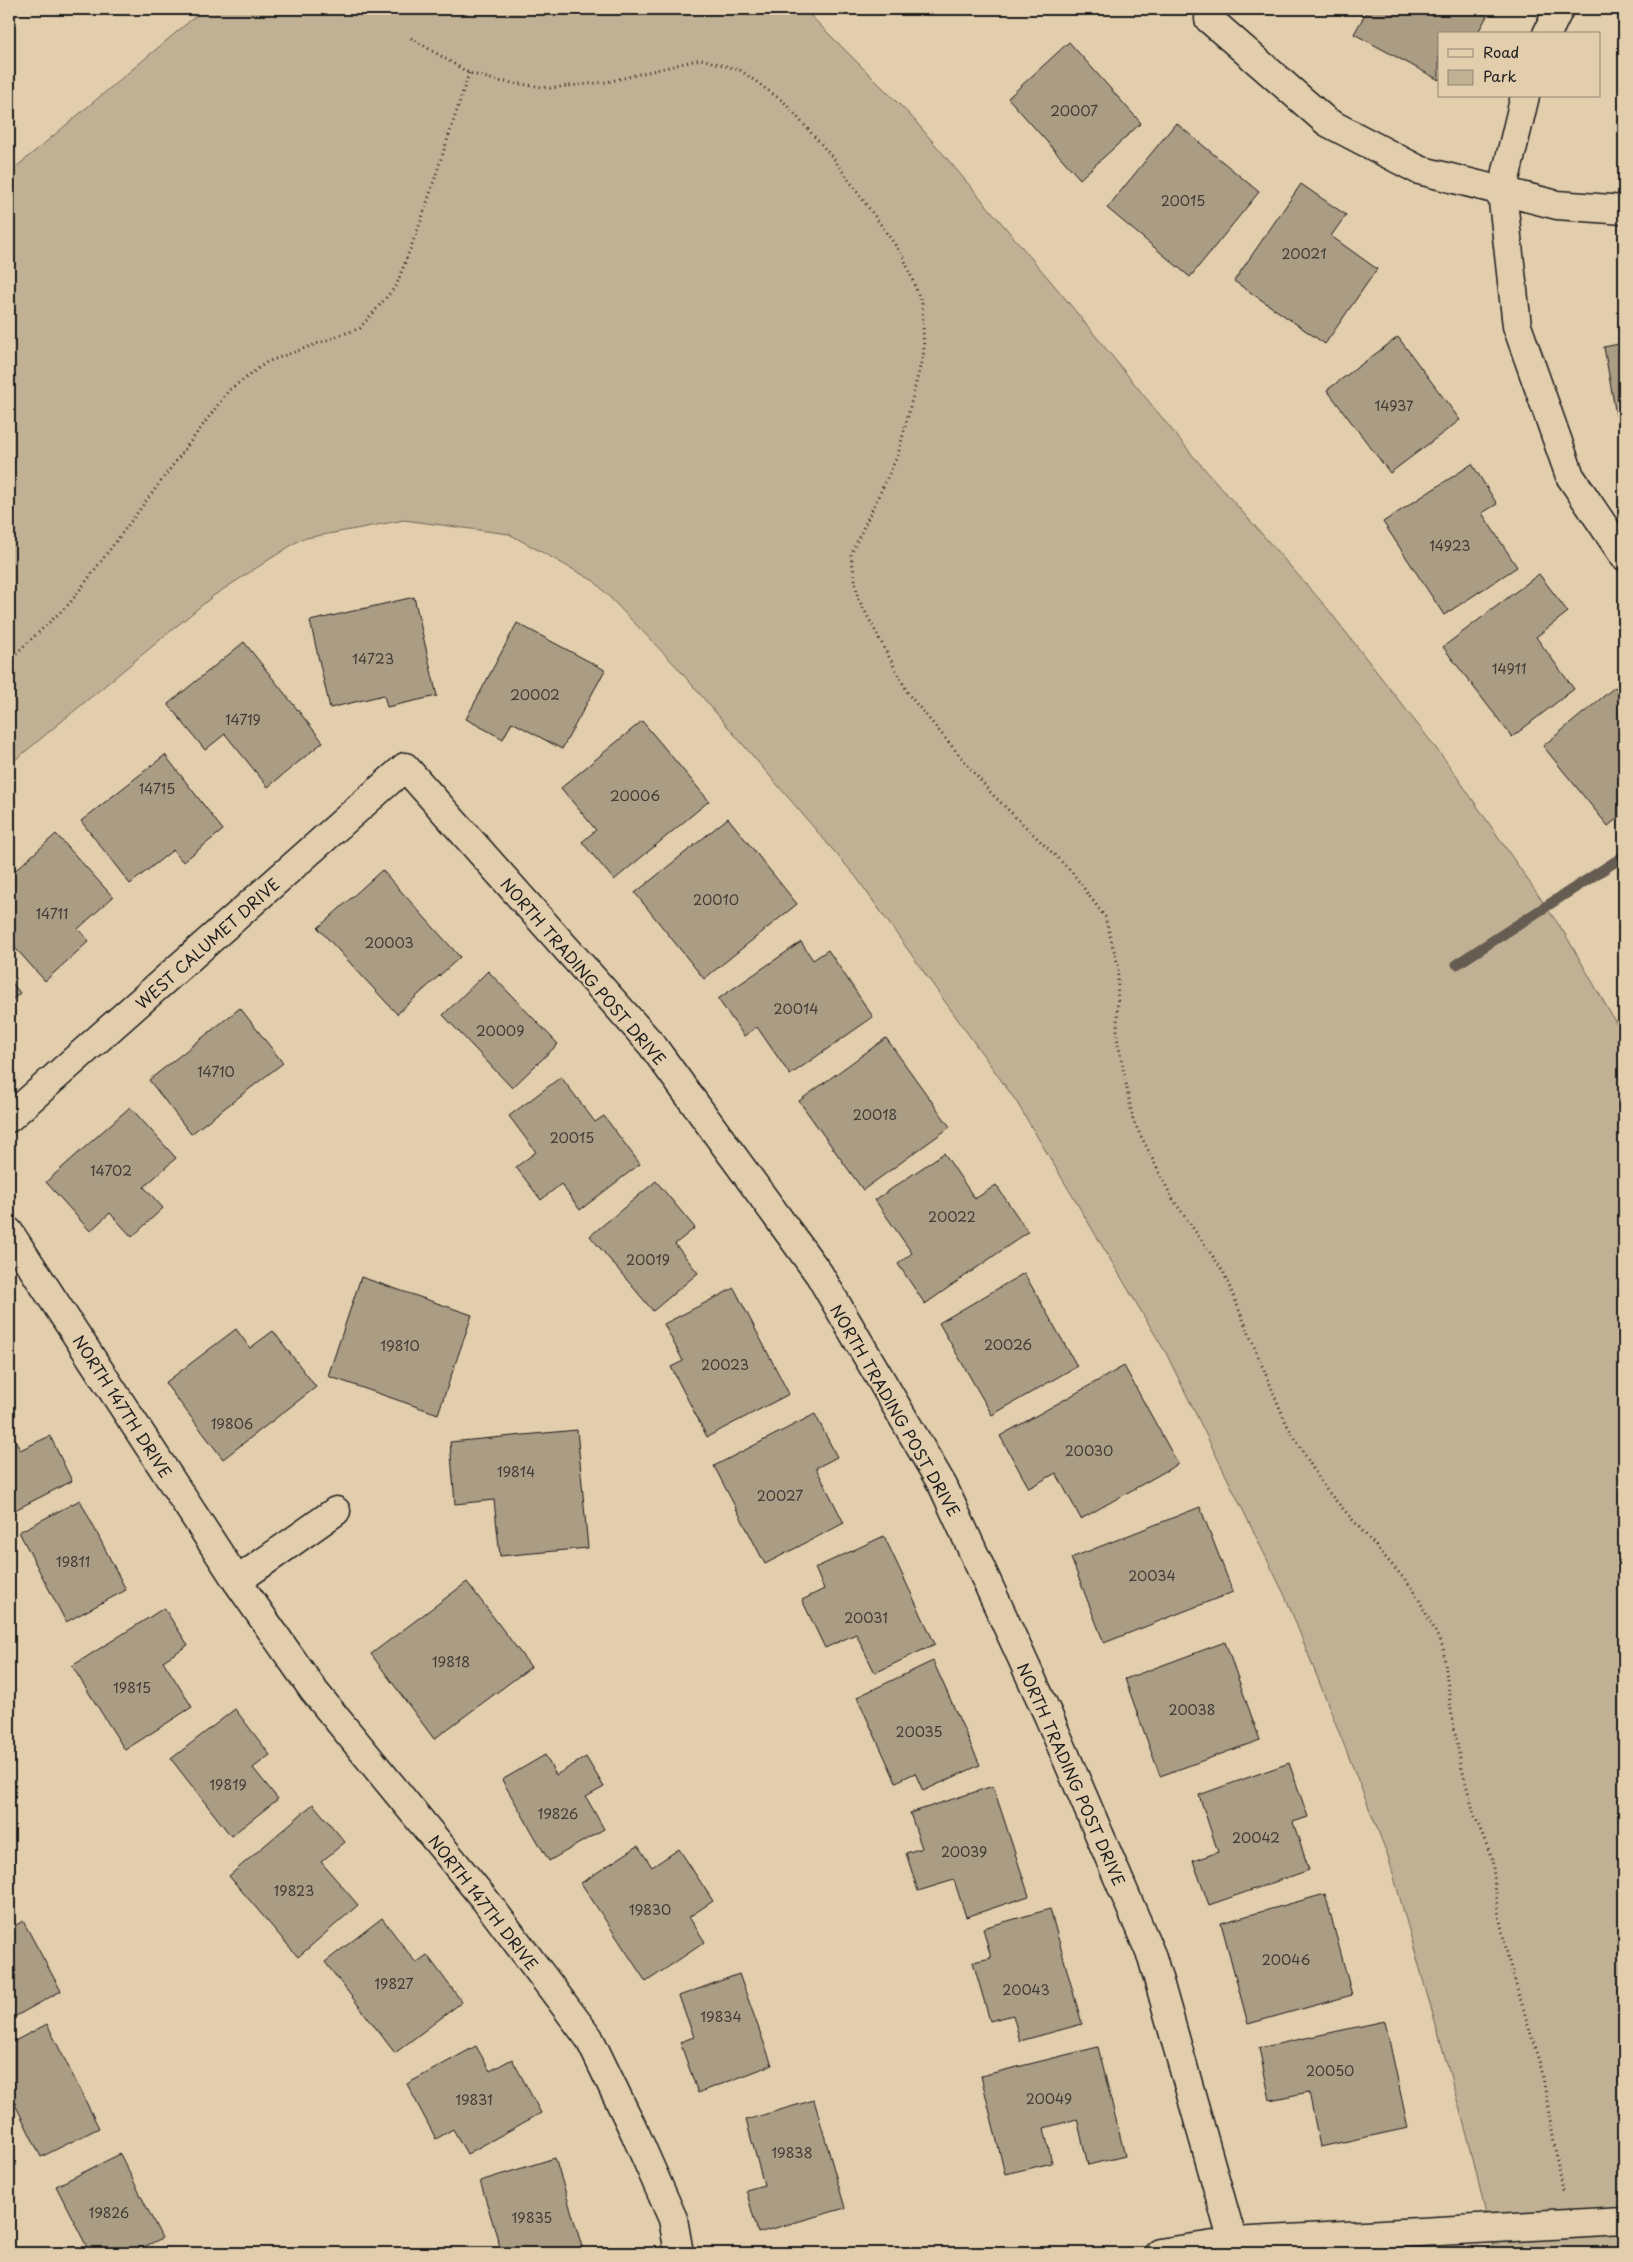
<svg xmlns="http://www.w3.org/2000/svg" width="1633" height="2262" font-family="'Playpen Sans',sans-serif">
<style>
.green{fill:#c1b194;stroke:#6e6658}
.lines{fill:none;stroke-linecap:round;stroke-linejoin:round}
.stream{stroke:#655d51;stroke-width:11}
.building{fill:#ab9c84;stroke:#1c1c1c}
.minor-casing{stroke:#1c1c1c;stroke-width:31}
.tertiary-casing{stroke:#1c1c1c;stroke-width:31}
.path{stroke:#1c1c1c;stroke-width:3;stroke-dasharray:1 4;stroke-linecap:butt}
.minor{stroke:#e2cdac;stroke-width:28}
.tertiary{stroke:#e2cdac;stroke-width:28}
.labels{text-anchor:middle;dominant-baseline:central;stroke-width:4;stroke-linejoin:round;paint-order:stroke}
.number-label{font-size:14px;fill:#403c36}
.street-label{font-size:16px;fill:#1c1c1c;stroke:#e2cdac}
</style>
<rect width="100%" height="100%" fill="#e2cdac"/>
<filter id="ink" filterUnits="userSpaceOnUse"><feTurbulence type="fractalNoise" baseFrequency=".02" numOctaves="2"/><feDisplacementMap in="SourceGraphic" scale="10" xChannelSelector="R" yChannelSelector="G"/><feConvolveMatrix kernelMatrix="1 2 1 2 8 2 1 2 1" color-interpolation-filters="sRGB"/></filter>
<g filter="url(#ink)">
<path class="green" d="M 204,9 L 804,9 L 911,116 L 1059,291 L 1194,457 L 1327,608 L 1446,761 L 1565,934 L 1624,1037 L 1624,2253 L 1495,2253 L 1469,2142 L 1388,1856 L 1286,1598 L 1166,1353 L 1016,1101 L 856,877 L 676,666 L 594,581 L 509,534 L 404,520 L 301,539 L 213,596 L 9,765 L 9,173 Z"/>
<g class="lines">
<path class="stream" d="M 1457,964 L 1624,856"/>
</g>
<g class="building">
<path d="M 1368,9 L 1473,9 L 1487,16 L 1477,34 L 1439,34 L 1439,80 L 1354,34 Z"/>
<path d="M 1069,42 L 1141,123 L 1080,179 L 1008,98 Z"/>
<path d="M 1176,123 L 1259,192 L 1190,277 L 1107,208 Z"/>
<path d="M 1301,184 L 1346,215 L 1331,236 L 1377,269 L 1325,344 L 1234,281 Z"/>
<path d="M 1398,337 L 1460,420 L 1390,473 L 1327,390 Z"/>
<path d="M 1624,343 L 1624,426 L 1618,427 L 1604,347 Z"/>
<path d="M 1472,464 L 1497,504 L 1482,513 L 1517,567 L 1444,615 L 1383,522 Z"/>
<path d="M 1539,574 L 1568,612 L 1536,637 L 1574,689 L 1512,737 L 1443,647 Z"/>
<path d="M 414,597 L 437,696 L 387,707 L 384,695 L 330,708 L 310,621 Z"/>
<path d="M 517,623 L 605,670 L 562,749 L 512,722 L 503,739 L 466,719 Z"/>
<path d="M 244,642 L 323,742 L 268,787 L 225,734 L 205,750 L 168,704 Z"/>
<path d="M 1615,687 L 1624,698 L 1624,813 L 1608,826 L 1543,746 Z"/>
<path d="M 642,721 L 709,801 L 614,880 L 582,842 L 596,830 L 561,788 Z"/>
<path d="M 165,755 L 223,830 L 183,862 L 173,850 L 130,884 L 81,821 Z"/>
<path d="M 728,818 L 797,904 L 704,979 L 635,893 Z"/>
<path d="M 56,834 L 113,897 L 78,929 L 89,941 L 45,981 L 9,941 L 9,876 Z"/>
<path d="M 382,870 L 460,957 L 397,1014 L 318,928 Z"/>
<path d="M 801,942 L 813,960 L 828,950 L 873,1017 L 790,1075 L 757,1027 L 744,1036 L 718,999 Z"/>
<path d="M 488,971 L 558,1044 L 512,1088 L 443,1015 Z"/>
<path d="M 9,979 L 20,993 L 9,1003 Z"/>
<path d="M 240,1008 L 283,1063 L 191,1134 L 149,1080 Z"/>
<path d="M 886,1038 L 950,1127 L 863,1190 L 799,1101 Z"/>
<path d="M 561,1077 L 595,1122 L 604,1116 L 640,1164 L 580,1210 L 561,1184 L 541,1200 L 516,1167 L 536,1152 L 509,1116 Z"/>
<path d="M 130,1107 L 176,1158 L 144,1187 L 163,1208 L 132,1237 L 110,1213 L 90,1231 L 46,1182 Z"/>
<path d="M 944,1153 L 975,1199 L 996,1185 L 1028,1232 L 925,1304 L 898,1264 L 912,1253 L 875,1200 Z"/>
<path d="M 656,1181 L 695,1228 L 675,1244 L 698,1273 L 653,1311 L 590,1236 Z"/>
<path d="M 1024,1273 L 1077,1366 L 992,1415 L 939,1323 Z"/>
<path d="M 361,1277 L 472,1315 L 438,1414 L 328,1376 Z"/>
<path d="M 734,1288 L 789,1394 L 707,1437 L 671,1367 L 683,1361 L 664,1324 Z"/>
<path d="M 236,1329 L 250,1348 L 273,1331 L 316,1387 L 223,1459 L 165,1383 Z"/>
<path d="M 1124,1366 L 1178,1464 L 1081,1519 L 1056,1473 L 1029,1488 L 1000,1436 Z"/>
<path d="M 815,1414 L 837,1457 L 816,1468 L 844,1523 L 765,1564 L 714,1466 Z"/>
<path d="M 9,1427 L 20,1450 L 50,1436 L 72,1481 L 9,1513 Z"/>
<path d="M 577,1430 L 588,1548 L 500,1556 L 494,1500 L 455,1504 L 450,1442 Z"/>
<path d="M 80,1500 L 126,1590 L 66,1622 L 19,1532 Z"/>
<path d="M 1200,1507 L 1233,1592 L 1104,1643 L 1071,1558 Z"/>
<path d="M 884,1536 L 935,1644 L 875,1673 L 856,1634 L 825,1648 L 802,1600 L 824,1589 L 815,1568 Z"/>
<path d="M 467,1582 L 531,1667 L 434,1739 L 371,1654 Z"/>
<path d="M 164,1608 L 188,1645 L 163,1661 L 192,1707 L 125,1750 L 72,1666 Z"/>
<path d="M 1225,1642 L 1260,1740 L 1160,1776 L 1125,1679 Z"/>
<path d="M 933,1661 L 980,1765 L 923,1791 L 915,1773 L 896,1782 L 857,1697 Z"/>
<path d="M 235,1709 L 270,1755 L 253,1768 L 278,1799 L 231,1836 L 171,1759 Z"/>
<path d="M 545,1755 L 556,1775 L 586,1757 L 604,1787 L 586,1797 L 604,1829 L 549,1861 L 502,1780 Z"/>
<path d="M 1289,1763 L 1308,1817 L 1293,1822 L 1309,1870 L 1209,1905 L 1193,1861 L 1218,1852 L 1199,1795 Z"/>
<path d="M 993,1786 L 1029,1896 L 966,1917 L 954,1880 L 918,1891 L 906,1853 L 922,1848 L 910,1813 Z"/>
<path d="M 313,1804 L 345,1842 L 321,1862 L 358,1905 L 298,1957 L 229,1876 Z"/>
<path d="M 638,1846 L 652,1867 L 679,1849 L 713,1901 L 689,1917 L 705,1942 L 646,1982 L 581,1883 Z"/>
<path d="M 9,1865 L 13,1874 L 9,1877 Z"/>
<path d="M 1325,1894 L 1352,1995 L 1248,2024 L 1221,1923 Z"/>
<path d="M 1050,1909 L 1082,2024 L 1020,2041 L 1013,2015 L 990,2021 L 973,1962 L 991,1958 L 983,1928 Z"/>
<path d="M 382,1918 L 416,1963 L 427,1955 L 462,2002 L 395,2053 L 325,1962 Z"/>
<path d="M 23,1921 L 61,1991 L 9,2020 L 9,1929 Z"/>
<path d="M 739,1974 L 772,2065 L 698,2093 L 680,2042 L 694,2037 L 679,1996 Z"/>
<path d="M 1385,2021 L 1408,2128 L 1320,2147 L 1309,2092 L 1270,2100 L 1259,2048 Z"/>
<path d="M 47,2024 L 99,2128 L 41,2157 L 9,2092 L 9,2044 Z"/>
<path d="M 476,2046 L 490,2071 L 512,2059 L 541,2113 L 467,2154 L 453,2129 L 436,2139 L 407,2084 Z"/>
<path d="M 1098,2047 L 1125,2156 L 1088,2165 L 1077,2119 L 1044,2128 L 1052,2163 L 1005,2174 L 981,2076 Z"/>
<path d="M 814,2100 L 845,2208 L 758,2233 L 746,2190 L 764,2185 L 746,2120 Z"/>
<path d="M 120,2154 L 162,2238 L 132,2253 L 90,2253 L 56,2186 Z"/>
<path d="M 555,2158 L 584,2253 L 502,2253 L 480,2181 Z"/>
</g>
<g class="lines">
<defs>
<g id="minor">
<path d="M 1209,19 L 1327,122 L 1419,170 L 1557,205 L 1624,210"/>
<path d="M 1547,34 L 1559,9"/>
<path d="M 1525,96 L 1502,192 L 1517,326 L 1570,476 L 1624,556"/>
<path d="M 9,1118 L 405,767 L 652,1045 L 819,1274 L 943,1486 L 1048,1715 L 1152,1957 L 1236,2253"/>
<path d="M 9,1232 L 237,1581 L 314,1691 L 486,1901 L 589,2038 L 635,2133 L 673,2219 L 679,2253"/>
<path d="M 237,1581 L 336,1511"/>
</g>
<path id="tertiary" d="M 1159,2253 L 1234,2242 L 1624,2221"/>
</defs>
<use href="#minor" class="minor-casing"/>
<use href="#tertiary" class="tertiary-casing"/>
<g class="path">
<path d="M 411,38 L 469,73 L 498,81 L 550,88 L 607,82 L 701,59 L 740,70 L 784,102 L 834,159 L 903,256 L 922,304 L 924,351 L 898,455 L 851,554 L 858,598 L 909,695 L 991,793 L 1072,872 L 1105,917 L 1118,965 L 1117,1037 L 1133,1120 L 1172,1198 L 1223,1271 L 1286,1423 L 1324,1487 L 1414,1590 L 1443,1647 L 1451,1710 L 1461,1765 L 1474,1814 L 1492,1858 L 1498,1911 L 1508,1958 L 1542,2071 L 1562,2191"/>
<path d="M 9,660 L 70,603 L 229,390 L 267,362 L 360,328 L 396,286 L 422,218 L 469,73"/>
</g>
<use href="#minor" class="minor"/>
<use href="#tertiary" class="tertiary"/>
</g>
</g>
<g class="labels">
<g class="number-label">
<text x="1074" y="110">20007</text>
<text x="1183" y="200">20015</text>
<text x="1304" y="253">20021</text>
<text x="1394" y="405">14937</text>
<text x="1450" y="545">14923</text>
<text x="373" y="658">14723</text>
<text x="1509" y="668">14911</text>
<text x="535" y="694">20002</text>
<text x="243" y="719">14719</text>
<text x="157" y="788">14715</text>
<text x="635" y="795">20006</text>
<text x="716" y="899">20010</text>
<text x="52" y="913">14711</text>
<text x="389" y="942">20003</text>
<text x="796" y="1008">20014</text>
<text x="500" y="1030">20009</text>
<text x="216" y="1071">14710</text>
<text x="875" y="1114">20018</text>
<text x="572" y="1137">20015</text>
<text x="111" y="1170">14702</text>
<text x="952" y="1216">20022</text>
<text x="648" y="1259">20019</text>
<text x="1008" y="1344">20026</text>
<text x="400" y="1345">19810</text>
<text x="725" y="1364">20023</text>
<text x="232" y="1423">19806</text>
<text x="1089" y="1450">20030</text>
<text x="516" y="1471">19814</text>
<text x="780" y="1495">20027</text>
<text x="73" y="1561">19811</text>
<text x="1152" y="1575">20034</text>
<text x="866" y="1617">20031</text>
<text x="451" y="1661">19818</text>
<text x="132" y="1687">19815</text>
<text x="1192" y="1709">20038</text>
<text x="919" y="1731">20035</text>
<text x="228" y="1784">19819</text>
<text x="558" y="1813">19826</text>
<text x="1256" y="1837">20042</text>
<text x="964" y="1851">20039</text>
<text x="294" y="1890">19823</text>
<text x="650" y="1909">19830</text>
<text x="1286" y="1959">20046</text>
<text x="394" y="1983">19827</text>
<text x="1026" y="1989">20043</text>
<text x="721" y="2016">19834</text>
<text x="1330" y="2070">20050</text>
<text x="1049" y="2098">20049</text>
<text x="474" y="2099">19831</text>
<text x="792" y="2152">19838</text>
<text x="109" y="2212">19826</text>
<text x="532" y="2217">19835</text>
</g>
<g class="street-label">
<text transform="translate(207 943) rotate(-42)">WEST CALUMET DRIVE</text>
<text transform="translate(584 971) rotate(49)">NORTH TRADING POST DRIVE</text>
<text transform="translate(123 1406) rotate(57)">NORTH 147TH DRIVE</text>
<text transform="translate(896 1410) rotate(60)">NORTH TRADING POST DRIVE</text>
<text transform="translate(1072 1774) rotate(66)">NORTH TRADING POST DRIVE</text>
<text transform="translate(484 1902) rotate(52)">NORTH 147TH DRIVE</text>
</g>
</g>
<rect width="1633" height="2262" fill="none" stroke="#e2cdac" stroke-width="30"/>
<rect x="15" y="15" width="1603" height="2232" fill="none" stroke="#1c1c1c" stroke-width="2" filter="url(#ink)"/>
<rect x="1438" y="32" width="162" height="65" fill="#e2cdac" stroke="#938672"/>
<rect x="1448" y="49" width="25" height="8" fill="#e2cdac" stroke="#938672"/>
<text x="1483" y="58" font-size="15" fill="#1c1c1c">Road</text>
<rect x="1448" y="70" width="25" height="15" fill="#c1b194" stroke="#938672"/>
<text x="1483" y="82" font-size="15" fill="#1c1c1c">Park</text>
</svg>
